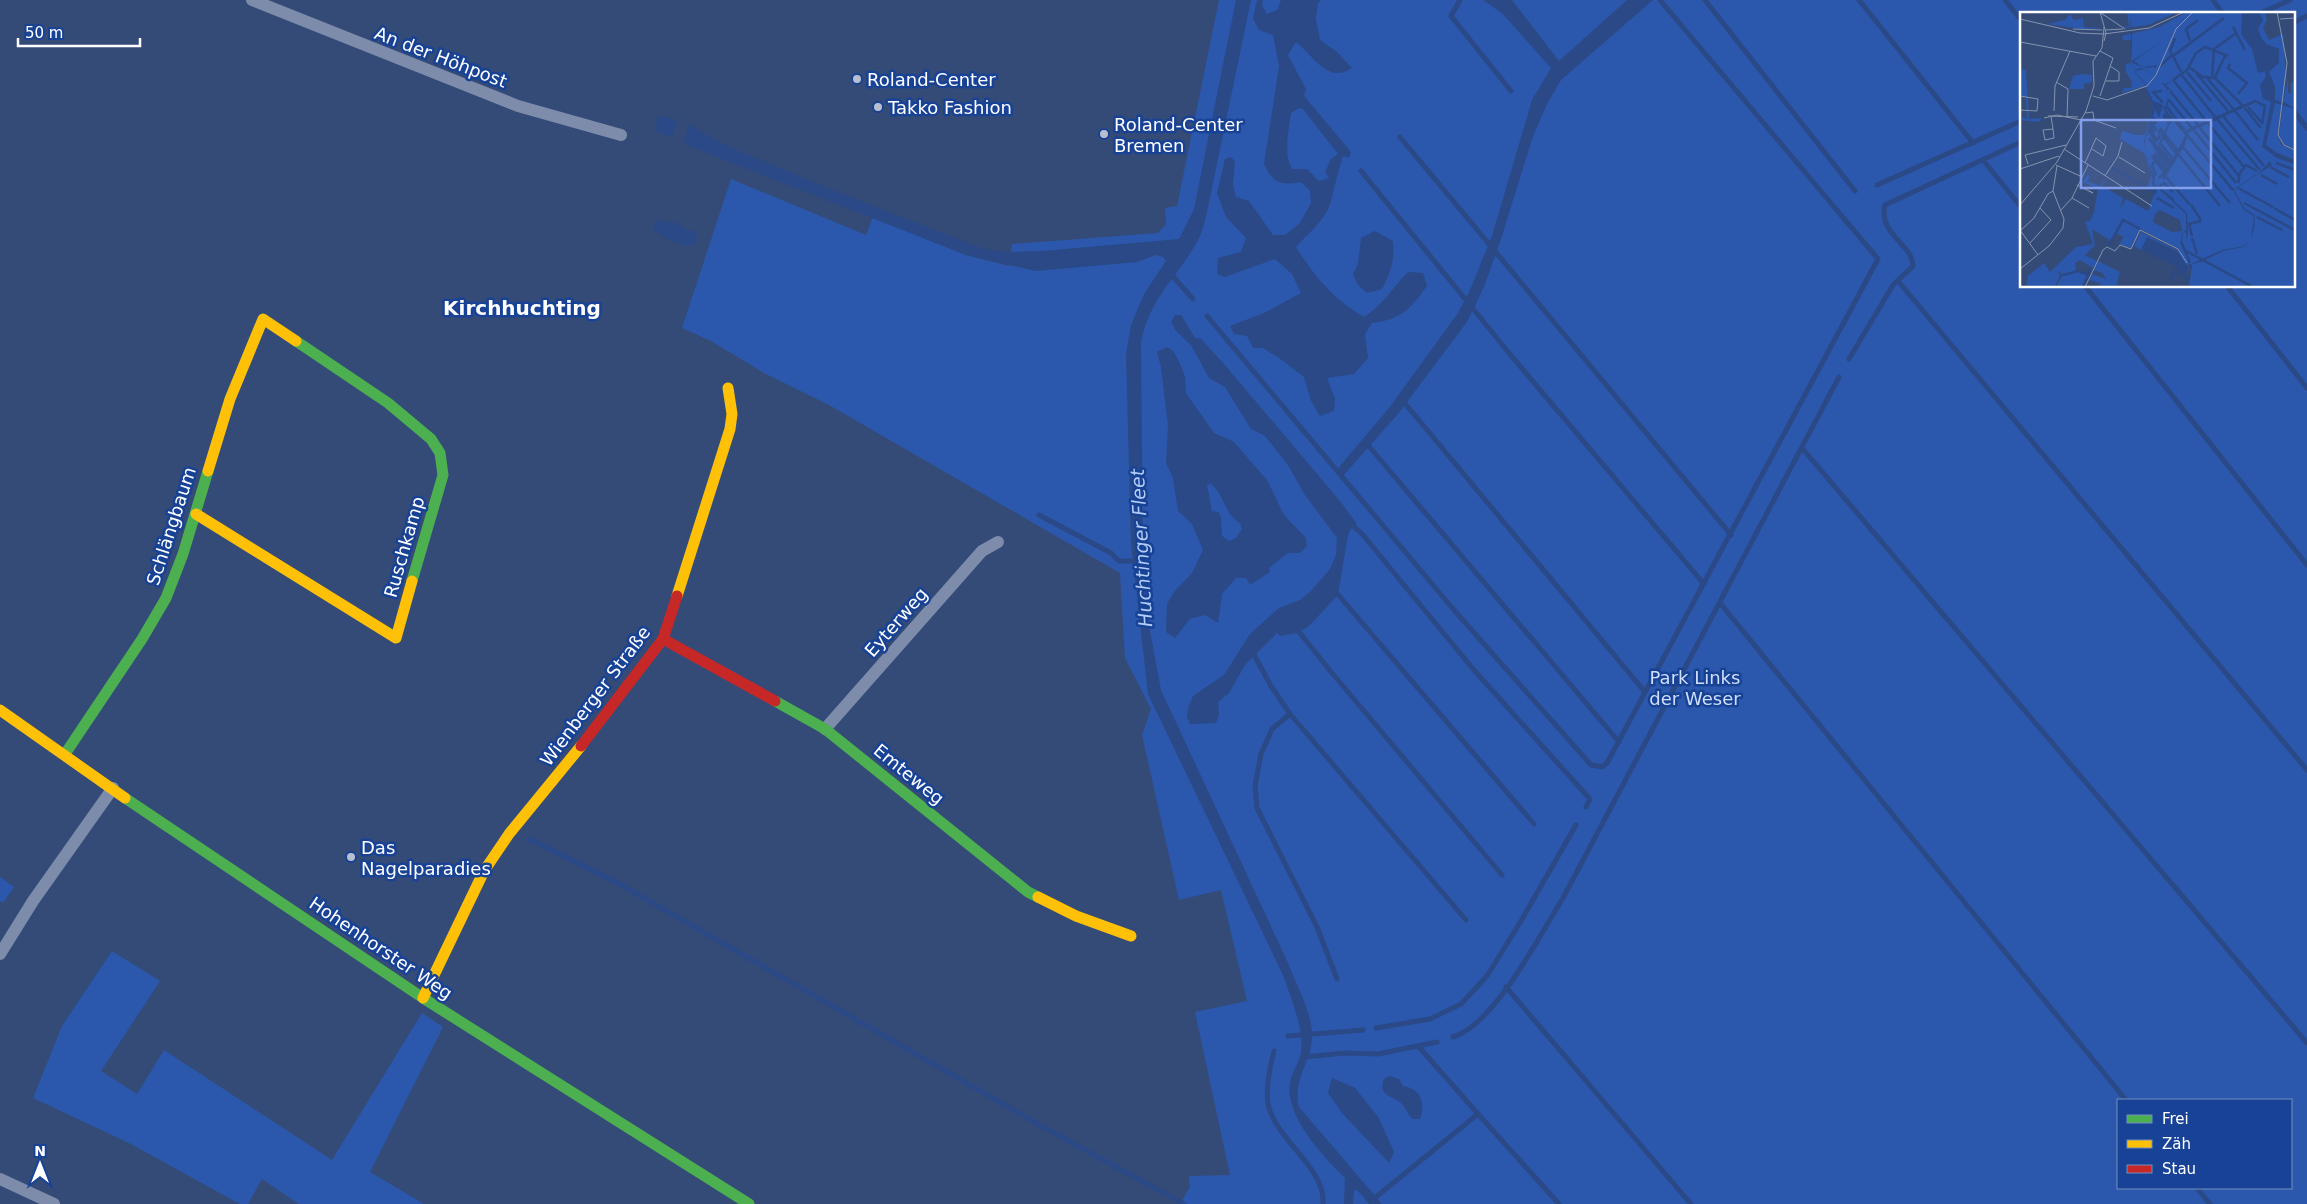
<svg xmlns="http://www.w3.org/2000/svg" width="2307" height="1204" font-family="'DejaVu Sans',sans-serif">
<style>
.green{fill:#2b58ac;fill-rule:evenodd}
.water{fill:#2a4986;fill-rule:evenodd}
.lines{fill:none;stroke-linecap:round;stroke-linejoin:round}
.stream{stroke:#2a4986;stroke-width:5}
.street{stroke:#7d8cab;stroke-width:12}
.fast{stroke:#4caf50;stroke-width:11}
.slow{stroke:#ffc107;stroke-width:11}
.jam{stroke:#c62828;stroke-width:11}
.poi-dot{fill:#b8c0d0;stroke:#174295;stroke-width:2}
.labels{text-anchor:middle;dominant-baseline:central;stroke-width:5;stroke-linejoin:round;paint-order:stroke}
.street-label{font-size:18px;fill:#fff;stroke:#174295}
.poi-label{font-size:18px;fill:#fff;stroke:#174295;text-anchor:start}
.park-label{font-size:18px;fill:#cfdffc;stroke:#174295}
.water-label{font-size:19px;font-style:italic;fill:#b4cdf8;stroke:#174295}
.quarter-label{font-size:20px;font-weight:bold;fill:#fff;stroke:#174295}
.inset-river{fill:none;stroke:#2a4986;stroke-width:2.5}
.inset-road{fill:none;stroke:#8593ae;stroke-width:1}
.view{fill:#839eea;fill-opacity:0.15;stroke:#839eea;stroke-width:2.5}
.inset-edge{fill:none;stroke:#fff;stroke-width:2.5}
</style>
<rect width="100%" height="100%" fill="#344b78"/>
<g class="green">
<path d="M 1219,0 L 2307,0 L 2307,1204 L 1180,1204 L 1190,1187 L 1189,1176 L 1230,1175 L 1195,1012 L 1247,1001 L 1221,890 L 1179,900 L 1142,735 L 1151,709 L 1125,658 L 1120,573 L 829,405 L 764,373 L 711,341 L 682,328 L 731,179 L 866,235 L 873,217 L 966,255 L 1009,266 L 1012,244 L 1158,233 L 1166,224 L 1165,208 L 1177,206 ZM 2021,14 L 2293,14 L 2293,286 L 2021,286 ZM 2118,1100 L 2291,1100 L 2291,1188 L 2118,1188 Z"/>
<path d="M 0,877 L 14,887 L 3,903 L 0,901 Z"/>
<path d="M 112,951 L 160,981 L 101,1071 L 137,1094 L 164,1050 L 332,1160 L 422,1013 L 443,1027 L 370,1172 L 424,1204 L 299,1204 L 262,1179 L 248,1204 L 240,1204 L 131,1144 L 33,1098 L 62,1026 Z"/>
</g>
<g class="water">
<path d="M 1236,0 L 1251,0 L 1207,212 C 1205,220 1203,230 1199,238 C 1179,277 1151,294 1141,342 L 1143,558 L 1148,620 L 1161,690 L 1288,963 C 1296,984 1310,1009 1312,1032 C 1314,1060 1292,1077 1299,1107 L 1382,1204 L 1369,1204 L 1357,1190 L 1354,1191 L 1353,1204 L 1344,1204 L 1345,1178 C 1323,1157 1284,1115 1290,1082 C 1292,1072 1299,1063 1301,1053 C 1305,1030 1290,996 1283,975 L 1148,694 L 1131,543 L 1126,353 L 1131,325 L 1144,294 L 1166,261 L 1163,257 L 1156,255 L 1137,262 L 1036,271 L 966,255 L 684,144 L 689,124 L 720,143 L 830,189 L 981,248 L 1005,252 L 1042,251 L 1179,239 L 1194,209 Z"/>
<path d="M 1257,0 L 1263,0 L 1262,5 L 1267,14 L 1277,10 L 1281,0 L 1321,0 L 1318,3 L 1316,19 L 1320,40 L 1337,52 L 1352,68 C 1328,85 1313,55 1296,42 L 1288,55 L 1306,89 L 1304,96 L 1351,152 L 1349,158 L 1343,156 C 1338,171 1335,186 1331,201 C 1327,219 1307,234 1296,247 C 1313,275 1335,301 1364,317 C 1383,305 1393,287 1408,272 L 1423,273 L 1427,286 C 1410,310 1401,319 1372,323 L 1365,334 L 1368,358 L 1354,374 L 1327,378 L 1335,399 L 1334,411 L 1320,416 L 1311,401 L 1304,377 L 1279,358 L 1263,348 L 1253,348 L 1247,336 L 1234,334 L 1230,326 L 1264,313 L 1301,293 L 1292,274 L 1275,259 L 1225,277 L 1217,274 L 1218,258 L 1241,252 L 1246,238 L 1226,217 L 1217,193 L 1225,159 L 1231,157 L 1235,162 L 1233,185 L 1236,197 L 1249,201 L 1273,235 L 1285,235 L 1300,223 L 1311,203 L 1310,191 L 1301,182 C 1280,186 1273,183 1264,164 L 1279,66 L 1273,35 L 1259,30 L 1253,19 ZM 1299,108 L 1303,109 L 1338,154 L 1331,159 L 1325,172 L 1329,178 L 1319,181 L 1307,169 L 1292,169 C 1283,155 1289,129 1291,113 Z"/>
<path d="M 1483,0 L 1512,0 L 1559,61 L 1627,0 L 1653,0 L 1561,80 L 1547,104 L 1533,136 L 1501,239 L 1484,287 L 1467,322 L 1398,414 L 1341,478 L 1337,474 L 1340,466 L 1389,408 L 1458,313 L 1470,290 L 1492,236 L 1532,100 L 1551,68 L 1503,14 Z"/>
<path d="M 659,115 L 677,120 L 672,137 L 654,131 Z"/>
<path d="M 658,220 L 680,224 L 683,228 L 695,232 L 698,238 L 694,245 C 683,249 665,238 655,231 L 653,224 Z"/>
<path d="M 1375,231 L 1393,241 C 1395,260 1391,272 1382,289 L 1367,293 L 1358,285 L 1353,274 L 1358,264 L 1361,238 Z"/>
<path d="M 1175,315 L 1181,315 L 1195,338 L 1200,338 L 1224,364 L 1340,501 L 1357,524 L 1350,530 L 1347,540 L 1338,595 L 1308,627 L 1297,633 L 1280,636 L 1277,633 L 1245,665 L 1229,693 L 1218,702 L 1219,715 L 1216,723 L 1190,724 L 1187,717 L 1188,708 L 1193,696 L 1224,675 L 1250,634 L 1279,608 L 1300,600 L 1311,591 L 1330,569 L 1336,555 L 1337,538 L 1305,495 L 1288,465 L 1265,436 L 1251,429 L 1225,387 L 1209,378 L 1191,345 L 1176,331 L 1171,322 Z"/>
<path d="M 1167,347 L 1174,352 L 1181,366 L 1185,377 L 1186,393 L 1214,433 L 1234,442 L 1267,480 L 1284,515 L 1306,538 L 1307,546 L 1300,553 L 1288,553 L 1269,568 L 1270,572 L 1250,585 L 1246,578 L 1236,578 L 1222,594 L 1218,623 L 1205,615 L 1190,619 L 1175,638 L 1166,632 L 1167,604 L 1174,592 L 1192,573 L 1203,550 L 1192,524 L 1178,511 L 1173,478 L 1166,463 L 1168,425 L 1161,367 L 1157,352 ZM 1211,484 C 1224,494 1225,516 1240,523 L 1242,529 L 1236,538 L 1229,541 L 1222,536 L 1221,517 L 1218,512 L 1212,511 L 1207,485 Z"/>
<path d="M 1389,1076 L 1399,1079 L 1403,1086 C 1421,1089 1426,1103 1420,1119 L 1412,1119 C 1408,1114 1404,1105 1400,1102 C 1390,1095 1378,1095 1384,1079 Z"/>
<path d="M 1332,1078 L 1355,1088 L 1379,1118 L 1394,1152 L 1389,1163 L 1342,1113 L 1328,1093 Z"/>
</g>
<g class="lines">
<g class="stream">
<path d="M 1460,0 L 1451,16 L 1511,91"/>
<path d="M 1705,0 L 1855,191"/>
<path d="M 1859,0 L 1973,143"/>
<path d="M 2005,0 L 2021,20"/>
<path d="M 2213,0 L 2223,14"/>
<path d="M 2259,14 L 2290,0"/>
<path d="M 2293,23 L 2307,16"/>
<path d="M 2293,110 L 2307,128"/>
<path d="M 1400,137 L 1731,535"/>
<path d="M 1983,160 L 2021,207"/>
<path d="M 1361,171 L 1509,353 L 1704,584"/>
<path d="M 1877,185 L 2021,121"/>
<path d="M 1169,272 L 1193,299"/>
<path d="M 1898,281 L 2307,770"/>
<path d="M 2085,286 L 2307,565"/>
<path d="M 2227,286 L 2307,388"/>
<path d="M 1207,316 L 1454,610 L 1591,765 L 1602,767 L 1607,763 L 1878,259 L 1660,0"/>
<path d="M 1849,359 L 1893,285 L 1913,266 C 1913,244 1878,235 1885,205 L 2021,142"/>
<path d="M 1403,401 L 1645,692"/>
<path d="M 1367,444 L 1619,742"/>
<path d="M 1802,448 L 2307,1043"/>
<path d="M 1039,515 L 1111,553 L 1119,561 L 1139,561"/>
<path d="M 1349,522 L 1363,535 L 1473,669 L 1590,799 L 1586,807"/>
<path d="M 1335,591 L 1534,824"/>
<path d="M 1720,603 L 2126,1100"/>
<path d="M 1295,627 L 1332,673 L 1502,875"/>
<path d="M 1252,651 L 1271,686 L 1290,714 L 1466,920"/>
<path d="M 1290,714 L 1272,729 L 1261,754 L 1255,786 L 1257,808 L 1317,927 L 1337,979"/>
<path d="M 529,839 L 623,886 L 1052,1132 L 1184,1204"/>
<path d="M 1506,987 L 1691,1204"/>
<path d="M 1376,1028 L 1430,1019 L 1461,1004 L 1487,976 L 1521,921 L 1576,825"/>
<path d="M 1288,1036 L 1363,1030"/>
<path d="M 1453,1037 C 1494,1025 1540,935 1563,898 L 1839,377"/>
<path d="M 1419,1047 L 1478,1114"/>
<path d="M 1274,1051 C 1270,1067 1264,1093 1269,1108 C 1279,1142 1326,1169 1323,1204"/>
<path d="M 1304,1057 L 1345,1053 L 1378,1054 L 1437,1042"/>
<path d="M 2197,1188 L 2210,1204"/>
<path d="M 1371,1201 L 1478,1114 L 1559,1204"/>
</g>
<g class="street">
<path d="M 252,0 L 518,106 L 621,135"/>
<path d="M 825,729 L 982,551 L 998,542"/>
<path d="M 0,954 L 33,901 L 113,788"/>
<path d="M 0,1179 L 54,1204"/>
</g>
<g class="fast">
<path d="M 296,341 L 388,403 L 431,439 L 440,453 L 443,475 L 412,581"/>
<path d="M 775,701 L 825,729 L 1028,892 L 1038,897"/>
<path d="M 65,754 L 142,639 L 166,598 L 183,554 L 208,471"/>
<path d="M 125,798 L 423,998 L 749,1204"/>
</g>
<g class="slow">
<path d="M 208,471 L 230,399 L 263,319 L 296,341"/>
<path d="M 196,514 L 396,638 L 412,581"/>
<path d="M 677,596 L 730,429 L 732,414 L 728,388"/>
<path d="M 0,710 L 125,798"/>
<path d="M 1038,897 L 1076,916 L 1131,936"/>
<path d="M 423,998 L 484,871 L 509,834 L 581,746"/>
</g>
<g class="jam">
<path d="M 663,639 L 775,701"/>
<path d="M 581,746 L 663,639 L 677,596"/>
</g>
</g>
<g class="poi-dot">
<circle cx="857" cy="79" r="5"/>
<circle cx="878" cy="107" r="5"/>
<circle cx="1104" cy="134" r="5"/>
<circle cx="351" cy="857" r="5"/>
</g>
<g class="labels">
<g class="street-label">
<text transform="translate(441 57) rotate(21)">An der Höhpost</text>
<text transform="translate(171 526) rotate(-72)">Schlängbaum</text>
<text transform="translate(404 547) rotate(-74)">Ruschkamp</text>
<text transform="translate(896 622) rotate(-49)">Eyterweg</text>
<text transform="translate(595 696) rotate(-53)">Wienberger Straße</text>
<text transform="translate(909 774) rotate(39)">Emteweg</text>
<text transform="translate(381 948) rotate(34)">Hohenhorster Weg</text>
</g>
<g class="poi-label">
<text x="867" y="79">Roland-Center</text>
<text x="888" y="107">Takko Fashion</text>
<text x="1114" y="124">Roland-Center<tspan x="1114" dy="21">Bremen</tspan></text>
<text x="361" y="847">Das<tspan x="361" dy="21">Nagelparadies</tspan></text>
</g>
<g class="park-label">
<text x="1695" y="677">Park Links<tspan x="1695" dy="21">der Weser</tspan></text>
</g>
<g class="water-label">
<text transform="translate(1141 548) rotate(-93)">Huchtinger Fleet</text>
</g>
<g class="quarter-label">
<text x="522" y="308">Kirchhuchting</text>
</g>
</g>
<g transform="translate(2020 12)">
<rect width="275" height="275" fill="#344b78"/>
<path d="M 107,0 L 158,0 L 128,13 L 105,16 L 102,15 L 109,14 ZM 167,0 L 245,0 L 247,8 L 243,16 L 249,28 L 263,22 L 266,65 L 257,122 L 261,132 L 275,139 L 275,148 L 255,140 L 253,144 L 275,152 L 275,269 L 272,275 L 169,275 L 172,253 L 167,252 L 169,256 L 167,261 L 168,256 L 160,246 L 158,240 L 128,226 L 121,237 L 124,240 L 114,234 L 121,220 L 160,240 L 162,246 L 159,237 L 120,217 L 111,236 L 99,232 L 104,225 L 96,221 L 91,229 L 72,217 L 75,233 L 65,243 L 77,249 L 73,256 L 60,248 L 55,251 L 56,259 L 69,264 L 64,275 L 36,275 L 43,262 L 37,259 L 40,263 L 35,275 L 6,275 L 8,264 L 24,251 L 30,260 L 56,235 L 73,232 L 65,209 L 70,209 L 74,200 L 78,177 L 63,170 L 67,162 L 70,164 L 67,169 L 80,174 L 86,166 L 82,174 L 103,186 L 100,197 L 106,187 L 128,199 L 135,180 L 127,176 L 131,164 L 124,141 L 100,127 L 102,119 L 118,123 L 126,121 L 133,94 L 125,74 L 102,81 L 104,76 L 111,76 L 112,70 L 106,60 L 106,52 L 111,51 L 112,28 L 103,28 L 102,24 L 139,15 ZM 140,198 L 160,208 L 162,219 L 152,220 L 133,210 L 135,202 ZM 50,2 L 54,8 L 63,6 L 64,15 L 82,16 L 62,17 L 28,12 L 45,8 ZM 0,56 L 6,58 L 9,107 L 21,106 L 20,110 L 0,108 L 0,105 L 7,107 L 6,85 L 0,84 ZM 62,62 L 72,63 L 72,70 L 64,72 L 64,77 L 71,77 L 49,77 L 53,64 ZM 268,66 L 268,81 L 271,81 L 271,70 L 275,71 L 275,96 L 263,91 ZM 263,92 L 275,97 L 275,137 L 264,132 L 259,124 ZM 78,249 L 100,260 L 96,275 L 80,275 L 81,272 L 70,268 L 71,262 L 86,267 L 83,261 L 73,258 Z" fill="#2b58ac" fill-rule="evenodd"/>
<path d="M 110,0 L 112,23 L 112,49 L 142,29 L 114,49 L 123,55 L 138,53 L 136,55 L 126,56 L 112,51 L 114,58 L 121,56 L 125,57 L 127,58 L 132,63 L 125,57 L 114,59 L 124,70 L 133,89 L 141,92 L 145,96 L 148,86 L 146,81 L 147,77 L 141,70 L 145,72 L 153,68 L 146,73 L 152,79 L 148,77 L 146,81 L 149,88 L 146,98 L 154,108 L 149,113 L 144,127 L 137,135 L 148,112 L 143,106 L 143,101 L 146,103 L 144,97 L 142,95 L 139,106 L 135,97 L 133,105 L 137,107 L 137,112 L 134,112 L 137,117 L 134,122 L 138,126 L 138,121 L 141,125 L 135,132 L 129,120 L 125,128 L 125,140 L 128,149 L 136,140 L 128,126 L 137,138 L 136,142 L 127,149 L 135,165 L 134,171 L 154,187 L 154,189 L 163,197 L 167,201 L 168,222 L 166,228 L 166,220 L 162,221 L 163,225 L 161,230 L 162,221 L 166,218 L 166,202 L 138,176 L 136,183 L 137,175 L 134,171 L 126,147 L 124,128 L 127,123 L 117,123 L 98,116 L 116,122 L 127,122 L 133,94 L 124,71 L 115,61 L 112,52 ZM 222,0 L 239,0 L 243,8 L 238,17 L 241,25 L 246,32 L 259,37 L 259,51 L 249,60 L 255,74 L 255,88 L 266,91 L 275,97 L 255,91 L 246,133 L 263,145 L 275,148 L 275,152 L 259,147 L 242,135 L 251,90 L 243,87 L 240,73 L 246,65 L 245,59 L 238,61 L 232,37 L 221,22 ZM 250,149 L 252,153 L 214,178 L 225,197 L 235,203 L 234,217 L 231,227 L 224,235 L 203,239 L 181,250 L 172,252 L 168,270 L 171,253 L 173,251 L 202,238 L 224,234 L 231,227 L 234,204 L 224,198 L 213,178 L 240,160 ZM 127,225 L 158,240 L 168,255 L 167,261 L 162,262 L 155,254 L 121,238 Z" fill="#2a4986"/>
<path class="inset-river" d="M 213,15 L 225,38M 170,29 L 166,17 L 178,8M 210,52 L 208,56 L 227,71 L 218,82M 140,54 L 152,43 L 150,39 L 155,26M 170,56 L 183,65 L 195,66 L 223,94M 161,60 L 153,44 L 204,6M 167,60 L 191,89M 161,62 L 195,105M 177,62 L 208,99M 192,65 L 194,37 L 215,22M 195,65 L 205,44M 188,67 L 214,98M 153,68 L 167,58 L 176,41 L 185,35 L 208,44M 153,68 L 187,110M 142,79 L 133,80 L 143,91M 150,79 L 178,113M 149,88 L 172,116M 147,95 L 165,119M 228,95 L 242,111M 225,96 L 241,116M 215,99 L 238,128M 203,104 L 244,154M 197,107 L 240,158M 188,111 L 224,155M 180,114 L 235,89 L 245,94 L 242,112M 179,115 L 219,164M 140,116 L 158,139M 173,117 L 216,171M 138,118 L 156,141M 167,119 L 223,94M 168,124 L 213,178M 129,126 L 151,152 L 167,123 L 154,108M 165,129 L 167,120 L 177,115M 140,131 L 153,147M 138,134 L 152,150M 162,134 L 210,191M 137,138 L 150,154M 137,142 L 147,155M 158,142 L 200,194M 134,143 L 146,158M 132,144 L 144,160M 134,149 L 132,154 L 136,163M 256,151 L 275,158M 250,155 L 269,165M 92,156 L 135,180 L 133,168M 241,163 L 257,172M 146,165 L 170,193M 139,166 L 150,155M 143,167 L 165,130M 218,171 L 220,161 L 226,153 L 237,159M 139,175 L 144,171 L 153,180M 218,176 L 253,195M 137,186 L 154,196M 224,191 L 275,218M 171,193 L 181,208M 254,196 L 275,208M 237,205 L 262,218M 172,224 L 169,212 L 181,209M 172,226 L 177,242M 161,229 L 170,251M 88,235 L 103,208 L 120,217M 166,239 L 233,275M 43,263 L 58,259 L 69,263M 151,268 L 154,260 L 168,267M 63,275 L 70,258"/>
<path class="inset-road" d="M 80,0 L 86,21 L 84,29M 257,0 L 267,51 L 258,123 L 264,133 L 275,138M 81,1 L 105,17M 0,7 L 60,21 L 84,22 L 129,16 L 164,0M 260,7 L 275,6M 53,17 L 82,18M 85,18 L 103,17M 0,30 L 76,44M 86,69 L 99,69 L 99,60 L 90,54M 36,70 L 48,77 L 47,105M 0,84 L 18,87 L 17,99 L 0,98M 73,84 L 87,88 L 127,74 L 136,63 L 156,17 L 173,0M 80,84 L 93,46 L 80,39M 34,99 L 35,74 L 50,39M 65,101 L 73,100 L 74,108 L 96,116M 28,104 L 58,105M 31,104 L 33,117 L 23,118 L 25,128 L 34,126 L 33,117M 24,106 L 37,103 L 61,108M 44,137 L 132,194M 99,145 L 125,161M 65,151 L 76,126 L 86,134 L 83,144 L 72,137M 8,152 L 5,143 L 46,133M 36,153 L 60,164M 0,157 L 39,144M 85,164 L 98,144 L 102,130M 57,173 L 73,181 L 69,179M 52,186 L 69,196M 0,193 L 37,150 L 66,99 L 74,74 L 73,49 L 82,36 L 84,15M 41,198 L 52,186 L 68,153M 0,218 L 18,243M 0,219 L 14,206 L 28,182 L 33,179M 10,231 L 31,208 L 20,196M 0,257 L 29,234 L 43,216 L 44,207 L 33,179 L 37,154M 65,275 L 83,238 L 87,235 L 95,239 L 100,233 L 111,237 L 120,218 L 158,237 L 167,251"/>
<path class="view" d="M 61,108 L 191,108 L 191,176 L 61,176 Z"/>
<rect width="275" height="275" class="inset-edge"/>
</g>
<rect x="2117" y="1099" width="175" height="90" fill="#174295" stroke="#748ebf"/>
<rect x="2127" y="1115" width="25" height="8" fill="#4caf50" stroke="#748ebf"/>
<text x="2162" y="1124" font-size="15" fill="#ffffff">Frei</text>
<rect x="2127" y="1140" width="25" height="8" fill="#ffc107" stroke="#748ebf"/>
<text x="2162" y="1149" font-size="15" fill="#ffffff">Zäh</text>
<rect x="2127" y="1165" width="25" height="8" fill="#c62828" stroke="#748ebf"/>
<text x="2162" y="1174" font-size="15" fill="#ffffff">Stau</text>
<g transform="translate(40 1164)" stroke="#174295" stroke-width="4" paint-order="stroke">
<path d="M0-4L9 19L0 12L-9 19Z" fill="#ffffff"/>
<text y="-8" font-size="14" font-weight="bold" text-anchor="middle" fill="#ffffff">N</text>
</g>
<path d="M18 38v8h122v-8" fill="none" stroke="#ffffff" stroke-width="2.5"/>
<text x="25" y="38" font-size="15" fill="#ffffff" stroke="#174295" stroke-width="4" paint-order="stroke">50 m</text>
</svg>
